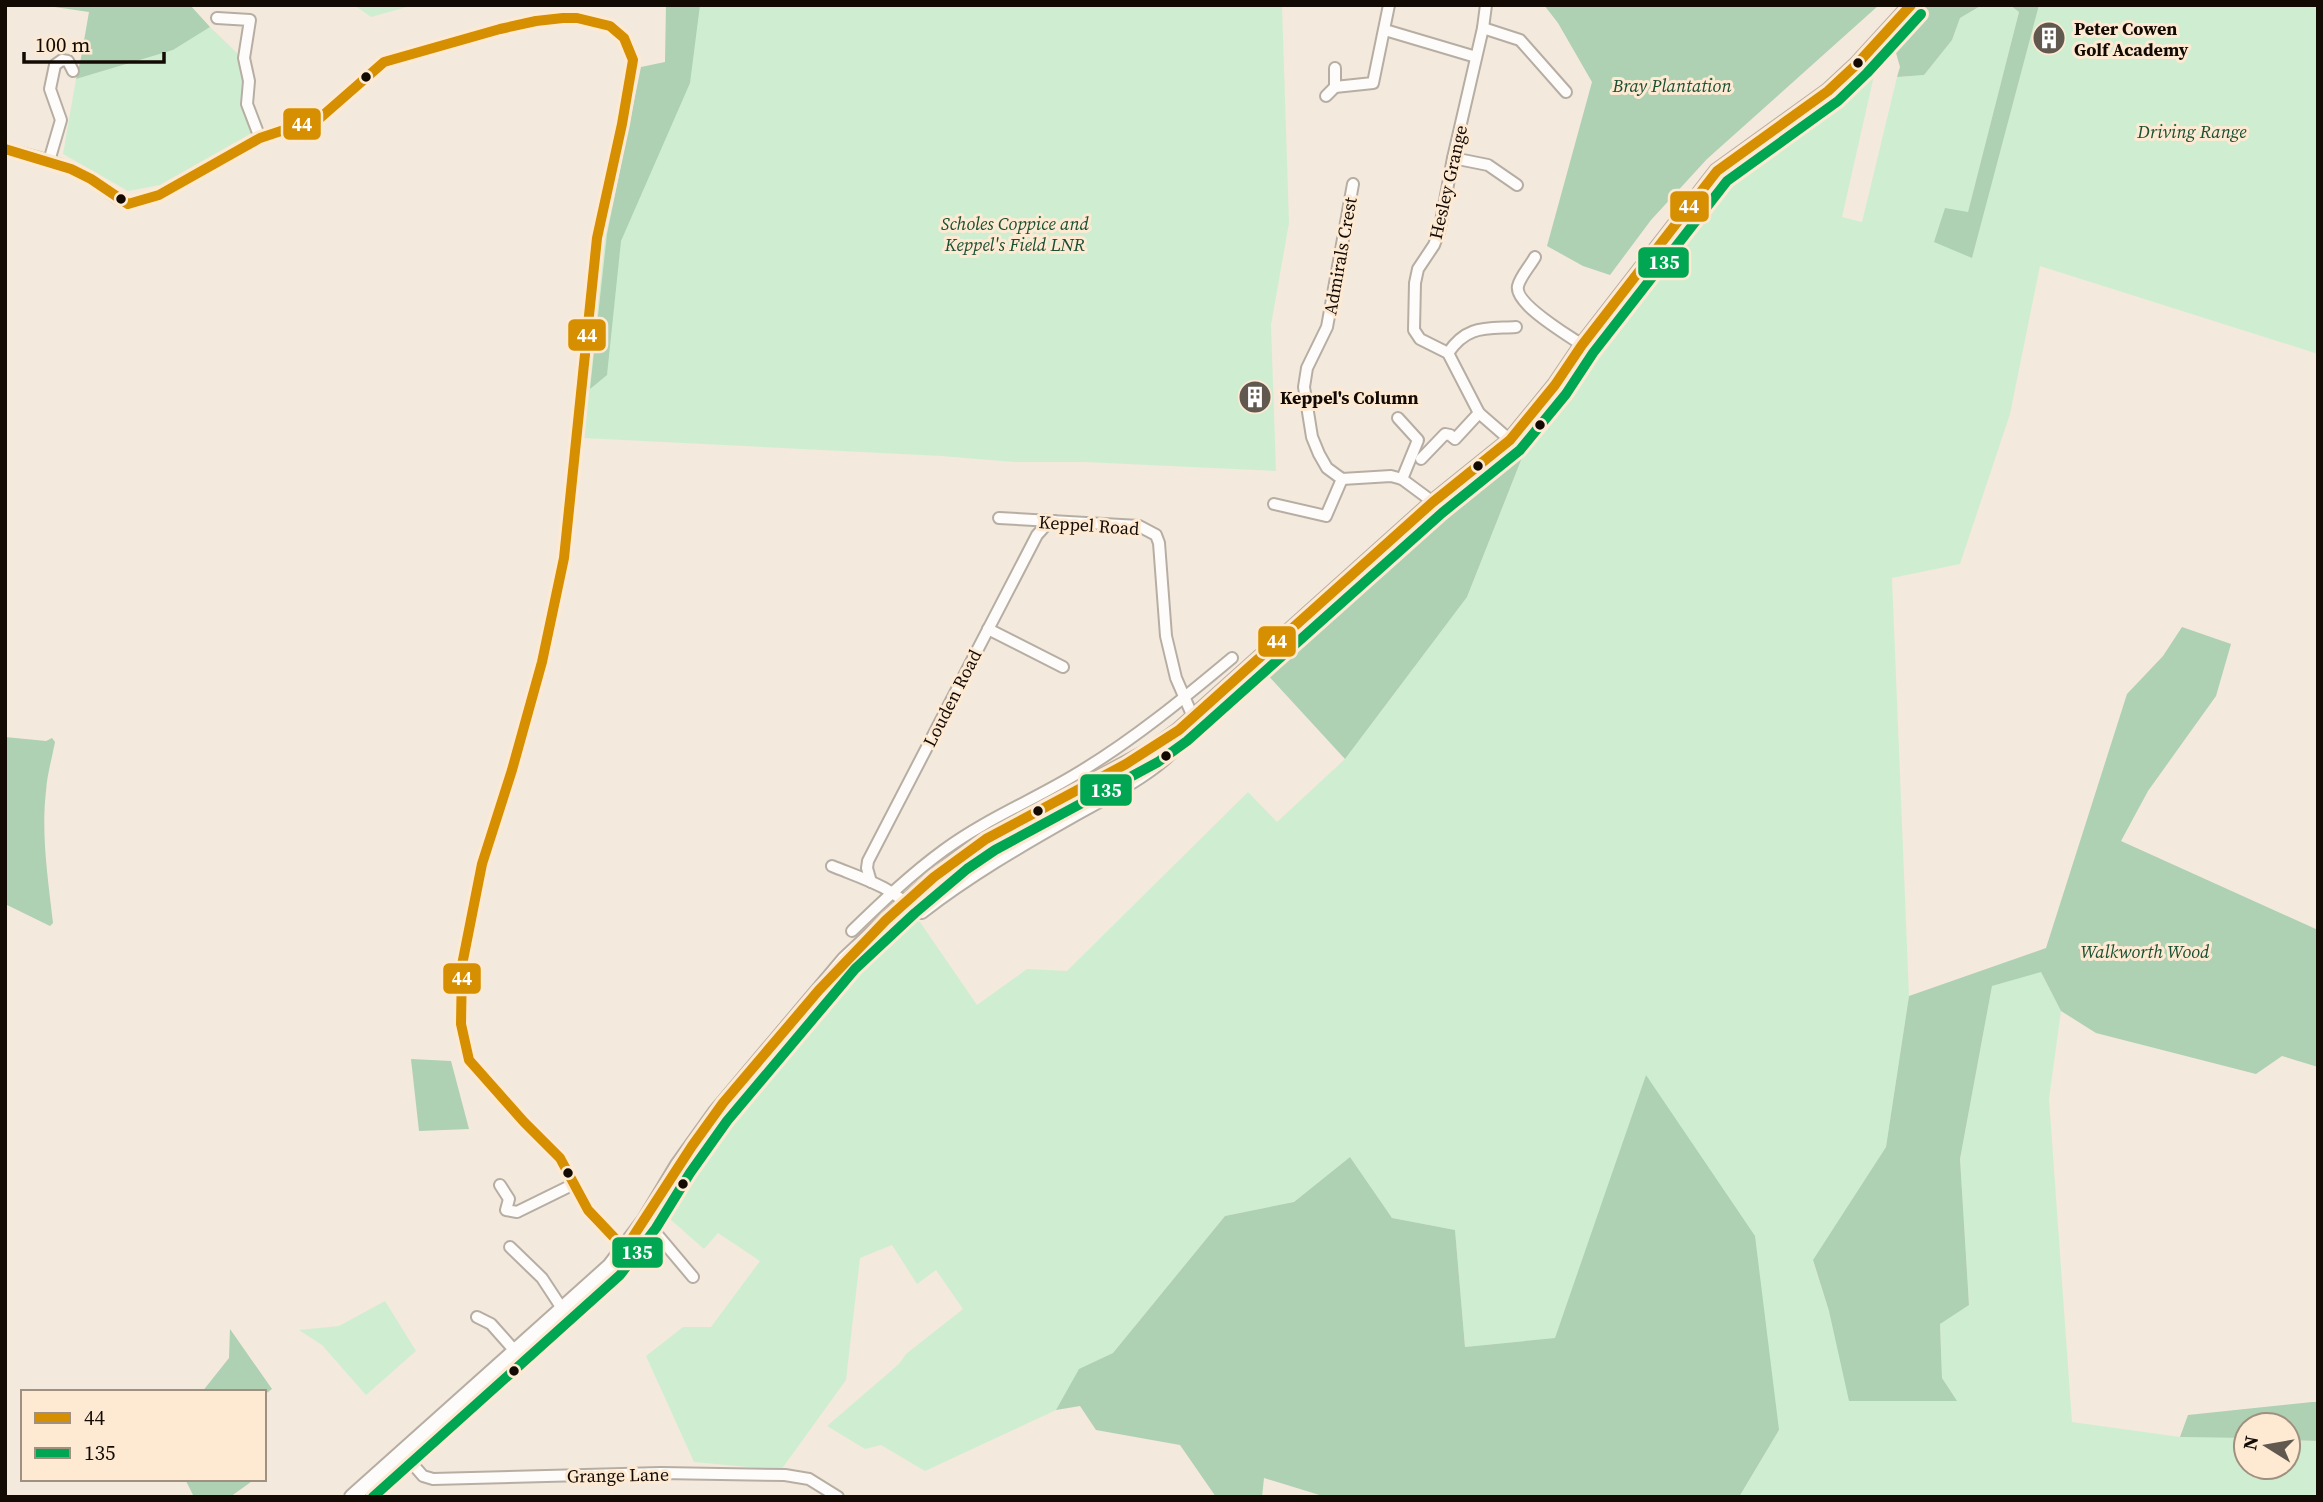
<svg xmlns="http://www.w3.org/2000/svg" width="2323" height="1502" font-family="'Source Serif 4',serif">
<style>
.green{fill:#cfeed1}
.forest{fill:#aed0b3}
.lines{fill:none;stroke-linecap:round;stroke-linejoin:round}
.minor-casing{stroke:#b7aea3;stroke-width:14}
.major-casing{stroke:#b7aea3;stroke-width:18}
.minor{stroke:#fdfcfa;stroke-width:10}
.major{stroke:#fdfcfa;stroke-width:14}
.bus-1-casing{stroke:#feead3;stroke-width:16}
.bus-2-casing{stroke:#feead3;stroke-width:16}
.bus-1{stroke:#d58f00;stroke-width:10}
.bus-2{stroke:#00a651;stroke-width:10}
.bus-dot{fill:#120a03;stroke:#feead3;stroke-width:2.5}
.labels{text-anchor:middle;dominant-baseline:central;stroke-width:6;stroke-linejoin:round;paint-order:stroke}
.poi-label{font-size:18px;font-weight:bold;fill:#120a03;stroke:#feead3;text-anchor:start}
.park-label{font-size:18px;font-style:italic;fill:#194f32;stroke:#feead3}
.street-label{font-size:18px;fill:#120a03;stroke:#feead3}
.line-badge{stroke:#feead3;stroke-width:2.5}
.badge-label{font-size:19px;text-anchor:middle;font-weight:bold;fill:#fff}
</style>
<rect width="100%" height="100%" fill="#f4e9dd"/>
<g class="green">
<path d="M 354,5 L 414,5 L 371,17 Z"/>
<path d="M 672,5 L 1282,5 L 1289,223 L 1271,325 L 1276,471 L 1084,462 L 1014,462 L 941,456 L 583,438 L 590,341 L 600,259 L 611,211 L 670,64 Z"/>
<path d="M 1982,5 L 2010,5 L 2019,12 L 1968,212 L 1934,241 L 1972,257 L 2039,5 L 2318,5 L 2318,354 L 2040,266 L 2010,414 L 1960,564 L 1892,578 L 1909,996 L 1886,1147 L 1813,1261 L 1829,1311 L 1920,1400 L 1956,1401 L 1942,1378 L 1940,1323 L 1969,1305 L 1960,1159 L 1992,986 L 2041,971 L 2061,1011 L 2049,1099 L 2072,1422 L 2180,1437 L 2246,1438 L 2246,1467 L 2288,1467 L 2288,1440 L 2318,1441 L 2318,1497 L 1739,1497 L 1779,1430 L 1646,1075 L 1556,1338 L 1465,1347 L 1455,1230 L 1392,1218 L 1350,1157 L 1294,1202 L 1225,1216 L 1113,1353 L 1079,1370 L 1056,1410 L 925,1471 L 881,1445 L 865,1449 L 827,1426 L 899,1364 L 906,1354 L 963,1309 L 936,1270 L 917,1284 L 892,1245 L 860,1258 L 846,1380 L 781,1470 L 694,1462 L 646,1356 L 683,1327 L 711,1327 L 760,1261 L 718,1233 L 704,1249 L 662,1212 L 726,1123 L 848,971 L 906,917 L 920,922 L 977,1005 L 1027,969 L 1067,971 L 1248,792 L 1277,822 L 1345,759 L 1467,597 L 1527,445 L 1730,174 L 1828,111 L 1875,71 L 1842,217 L 1862,222 L 1897,77 L 1924,75 L 1952,40 L 1960,18 Z"/>
<path d="M 210,27 L 238,54 L 252,133 L 160,185 L 128,191 L 63,154 L 76,79 L 173,50 Z"/>
<path d="M 1164,751 L 1102,793 L 1003,849 L 924,905 L 919,907 L 914,903 L 965,858 Z"/>
<path d="M 385,1301 L 416,1351 L 366,1395 L 322,1345 L 299,1330 L 339,1326 Z"/>
</g>
<g class="forest">
<path d="M 41,5 L 190,5 L 210,27 L 173,50 L 76,79 L 81,58 L 89,12 Z"/>
<path d="M 666,5 L 700,5 L 690,83 L 621,241 L 607,375 L 590,389 L 607,234 L 641,67 L 665,62 Z"/>
<path d="M 1544,5 L 1879,5 L 1707,159 L 1651,220 L 1610,275 L 1583,266 L 1547,246 L 1592,82 L 1558,23 Z"/>
<path d="M 1926,5 L 1982,5 L 1960,18 L 1952,40 L 1924,75 L 1897,77 L 1900,67 L 1891,35 Z"/>
<path d="M 2010,5 L 2039,5 L 1972,258 L 1934,242 L 1945,208 L 1968,212 L 2019,12 Z"/>
<path d="M 1527,445 L 1467,597 L 1345,759 L 1263,670 Z"/>
<path d="M 2182,627 L 2231,644 L 2216,696 L 2148,791 L 2121,841 L 2318,930 L 2318,1067 L 2282,1056 L 2256,1074 L 2096,1033 L 2061,1011 L 2041,972 L 1992,986 L 1960,1159 L 1969,1305 L 1940,1324 L 1942,1378 L 1957,1401 L 1849,1401 L 1829,1311 L 1813,1260 L 1886,1147 L 1909,996 L 2046,948 L 2127,694 L 2163,656 Z"/>
<path d="M 5,737 L 46,741 L 52,738 L 55,742 C 52,758 47,775 46,791 C 41,835 48,879 53,923 L 50,926 L 5,904 Z"/>
<path d="M 411,1059 L 451,1061 L 469,1129 L 419,1131 Z"/>
<path d="M 1646,1075 L 1755,1236 L 1779,1430 L 1739,1497 L 1326,1497 L 1264,1478 L 1262,1497 L 1216,1497 L 1180,1445 L 1096,1430 L 1080,1406 L 1056,1410 L 1079,1369 L 1113,1353 L 1225,1216 L 1294,1202 L 1350,1157 L 1392,1218 L 1455,1230 L 1465,1347 L 1555,1338 Z"/>
<path d="M 230,1329 L 272,1389 L 264,1395 L 264,1392 L 202,1392 L 229,1358 Z"/>
<path d="M 2312,1402 L 2318,1402 L 2318,1441 L 2288,1440 L 2288,1425 L 2246,1425 L 2246,1438 L 2180,1437 L 2188,1415 Z"/>
<path d="M 185,1479 L 255,1479 L 230,1497 L 194,1497 Z"/>
</g>
<g class="lines">
<defs>
<g id="minor">
<path d="M 1486,5 L 1483,28 L 1453,158 L 1439,232 L 1434,245 L 1418,269 L 1415,283 L 1414,330 L 1420,339 L 1448,353 L 1479,413 L 1510,440"/>
<path d="M 217,18 L 250,20 L 244,58 L 249,81 L 247,104 L 260,138"/>
<path d="M 1483,28 L 1520,40 L 1566,92"/>
<path d="M 1385,30 L 1476,57"/>
<path d="M 1335,87 L 1373,83 L 1389,5"/>
<path d="M 1326,96 L 1335,87 L 1335,68"/>
<path d="M 5,149 C 34,156 65,164 91,179 C 104,187 114,198 128,204 L 159,195 L 260,138 L 320,118 L 384,62 L 500,29 L 536,21 L 563,18 L 577,18 L 610,26 L 624,38 L 633,60 L 622,124 L 597,238 L 564,558 L 542,662 L 512,770 L 482,864 L 462,965 L 461,1024 L 469,1060 L 524,1122 L 560,1158 L 588,1210 L 625,1249"/>
<path d="M 1453,158 L 1488,165 L 1517,185"/>
<path d="M 49,161 L 61,120 L 50,89 L 55,65 L 62,60 L 68,61 L 73,71"/>
<path d="M 1353,184 L 1327,327 L 1307,368 L 1304,387 L 1312,437 L 1319,454 L 1327,468 L 1342,479 L 1391,476 L 1402,479 L 1433,502"/>
<path d="M 1535,257 C 1530,266 1520,277 1518,286 C 1514,304 1568,335 1582,345"/>
<path d="M 1448,353 C 1467,325 1485,329 1516,327"/>
<path d="M 1398,418 L 1418,440 L 1402,479"/>
<path d="M 1421,459 L 1445,434 L 1450,435 L 1455,439 L 1479,413"/>
<path d="M 1274,504 L 1326,516 L 1342,479"/>
<path d="M 999,518 L 1139,526 L 1156,535 L 1159,543 L 1166,636 L 1176,678 L 1193,717"/>
<path d="M 988,629 L 1063,667"/>
<path d="M 832,866 C 861,878 894,887 914,912 L 922,913 C 970,876 1018,848 1071,818 C 1104,799 1158,773 1181,743 L 1179,730"/>
<path d="M 871,882 L 867,868 L 868,861 L 1037,535 L 1046,525 L 1054,521"/>
<path d="M 852,931 C 881,903 911,874 944,850 C 986,819 1034,800 1078,773 C 1133,740 1183,699 1232,658"/>
<path d="M 500,1185 L 509,1199 L 506,1210 L 517,1212 L 574,1184"/>
<path d="M 645,1220 L 693,1277"/>
<path d="M 510,1247 L 542,1278 L 563,1310"/>
<path d="M 477,1317 L 491,1324 L 515,1351"/>
<path d="M 403,1453 L 423,1476 L 433,1479 L 661,1473 L 785,1475 L 809,1479 L 838,1497"/>
</g>
<path id="major" d="M 352,1497 L 610,1266 L 645,1220 L 678,1165 L 716,1112 L 845,959 L 906,902 L 959,858 L 988,838 L 1151,750 L 1179,730 L 1433,502 L 1510,440 L 1555,385 L 1582,345 L 1717,171 L 1828,91 L 1857,64 L 1911,5"/>
</defs>
<use href="#minor" class="minor-casing"/>
<use href="#major" class="major-casing"/>
<use href="#minor" class="minor"/>
<use href="#major" class="major"/>
<defs>
<g id="bus-1">
<path d="M 5,149 L 71,169 L 91,179 L 128,204 L 159,195 L 260,138 L 320,118 L 384,62 L 500,29 L 536,21 L 563,18 L 577,18 L 610,26 L 624,38 L 633,60 L 622,124 L 597,238 L 564,558 L 542,662 L 512,770 L 482,864 L 462,965 L 461,1024 L 469,1060 L 524,1122 L 560,1158 L 588,1210 L 625,1249"/>
<path d="M 625,1249 L 692,1146 L 723,1103 L 819,990 L 886,920 L 934,877 L 986,839 L 1126,764 L 1179,730 L 1433,502 L 1510,440 L 1555,385 L 1582,345 L 1717,171 L 1828,91 L 1857,64 L 1911,5"/>
</g>
<path id="bus-2" d="M 373,1497 L 620,1275 L 656,1228 L 690,1173 L 727,1121 L 855,969 L 915,913 L 967,869 L 995,850 L 1158,762 L 1187,741 L 1442,513 L 1520,450 L 1566,394 L 1593,353 L 1727,181 L 1838,101 L 1867,73 L 1921,14"/>
</defs>
<use href="#bus-1" class="bus-1-casing"/>
<use href="#bus-2" class="bus-2-casing"/>
<use href="#bus-1" class="bus-1"/>
<use href="#bus-2" class="bus-2"/>
</g>
<defs>
<symbol id="building-disc" viewBox="-11 -11 22 22"><circle r="9.5" fill="#61584f" stroke="#feead3"/><path d="M-4-6H4V6H1V3H-1V6H-4ZM-2.5-4.3h1.7v1.8h-1.7ZM.8-4.3h1.7v1.8H.8ZM-2.5-1h1.7V.8h-1.7ZM.8-1h1.7V.8H.8Z" fill="#fff"/></symbol>
</defs>
<g fill-rule="evenodd">
<use href="#building-disc" x="2030" y="19" width="38" height="38"/>
<use href="#building-disc" x="1236" y="378" width="38" height="38"/>
</g>
<g class="bus-dot">
<circle cx="1858" cy="63" r="6"/>
<circle cx="366" cy="77" r="6"/>
<circle cx="121" cy="199" r="6"/>
<circle cx="1540" cy="425" r="6"/>
<circle cx="1478" cy="466" r="6"/>
<circle cx="1166" cy="756" r="6"/>
<circle cx="1038" cy="811" r="6"/>
<circle cx="568" cy="1173" r="6"/>
<circle cx="683" cy="1184" r="6"/>
<circle cx="514" cy="1371" r="6"/>
</g>
<g class="labels">
<g class="poi-label">
<text x="2074" y="28">Peter Cowen<tspan x="2074" dy="21">Golf Academy</tspan></text>
<text x="1280" y="397">Keppel's Column</text>
</g>
<g class="park-label">
<text x="1672" y="85">Bray Plantation</text>
<text x="2192" y="131">Driving Range</text>
<text x="1015" y="223">Scholes Coppice and<tspan x="1015" dy="21">Keppel's Field LNR</tspan></text>
<text x="2145" y="951">Walkworth Wood</text>
</g>
<g class="street-label">
<text transform="translate(1448 182) rotate(-77)">Hesley Grange</text>
<text transform="translate(1340 256) rotate(-80)">Admirals Crest</text>
<text transform="translate(1089 525) rotate(4)">Keppel Road</text>
<text transform="translate(952 698) rotate(-63)">Louden Road</text>
<text transform="translate(618 1475) rotate(-1)">Grange Lane</text>
</g>
</g>
<g class="line-badge">
<rect x="282" y="107" width="40" height="34" rx="7" fill="#d58f00"/>
<rect x="1669" y="190" width="41" height="33" rx="7" fill="#d58f00"/>
<rect x="1637" y="246" width="53" height="33" rx="7" fill="#00a651"/>
<rect x="567" y="318" width="40" height="34" rx="7" fill="#d58f00"/>
<rect x="1257" y="625" width="40" height="33" rx="7" fill="#d58f00"/>
<rect x="1079" y="773" width="54" height="34" rx="7" fill="#00a651"/>
<rect x="442" y="962" width="40" height="33" rx="7" fill="#d58f00"/>
<rect x="611" y="1236" width="53" height="33" rx="7" fill="#00a651"/>
</g>
<g class="badge-label">
<text x="302" y="131">44</text>
<text x="1689" y="213">44</text>
<text x="1664" y="269">135</text>
<text x="587" y="342">44</text>
<text x="1277" y="648">44</text>
<text x="1106" y="797">135</text>
<text x="462" y="985">44</text>
<text x="637" y="1259">135</text>
</g>
<rect width="2323" height="1502" fill="none" stroke="#120a03" stroke-width="14"/>
<rect x="21" y="1390" width="245" height="91" fill="#feead3" stroke="#a09080" stroke-width="2"/>
<rect x="35" y="1413" width="35" height="10" fill="#d58f00" stroke="#a09080" stroke-width="2"/>
<text x="84" y="1425" font-size="21" fill="#120a03">44</text>
<rect x="35" y="1448" width="35" height="10" fill="#00a651" stroke="#a09080" stroke-width="2"/>
<text x="84" y="1460" font-size="21" fill="#120a03">135</text>
<g transform="translate(2267 1446) rotate(281)"><circle r="33" fill="#feead3" stroke="#a09080" stroke-width="2"/>
<path d="M0-5L12 26L0 18L-12 26Z" fill="#61584f"/>
<text y="-10" font-size="19" font-weight="bold" text-anchor="middle" fill="#120a03">N</text>
</g>
<path d="M24 52v10h140v-10" fill="none" stroke="#120a03" stroke-width="3.5"/>
<text x="35" y="52" font-size="21" fill="#120a03" stroke="#feead3" stroke-width="5" paint-order="stroke">100 m</text>
</svg>
